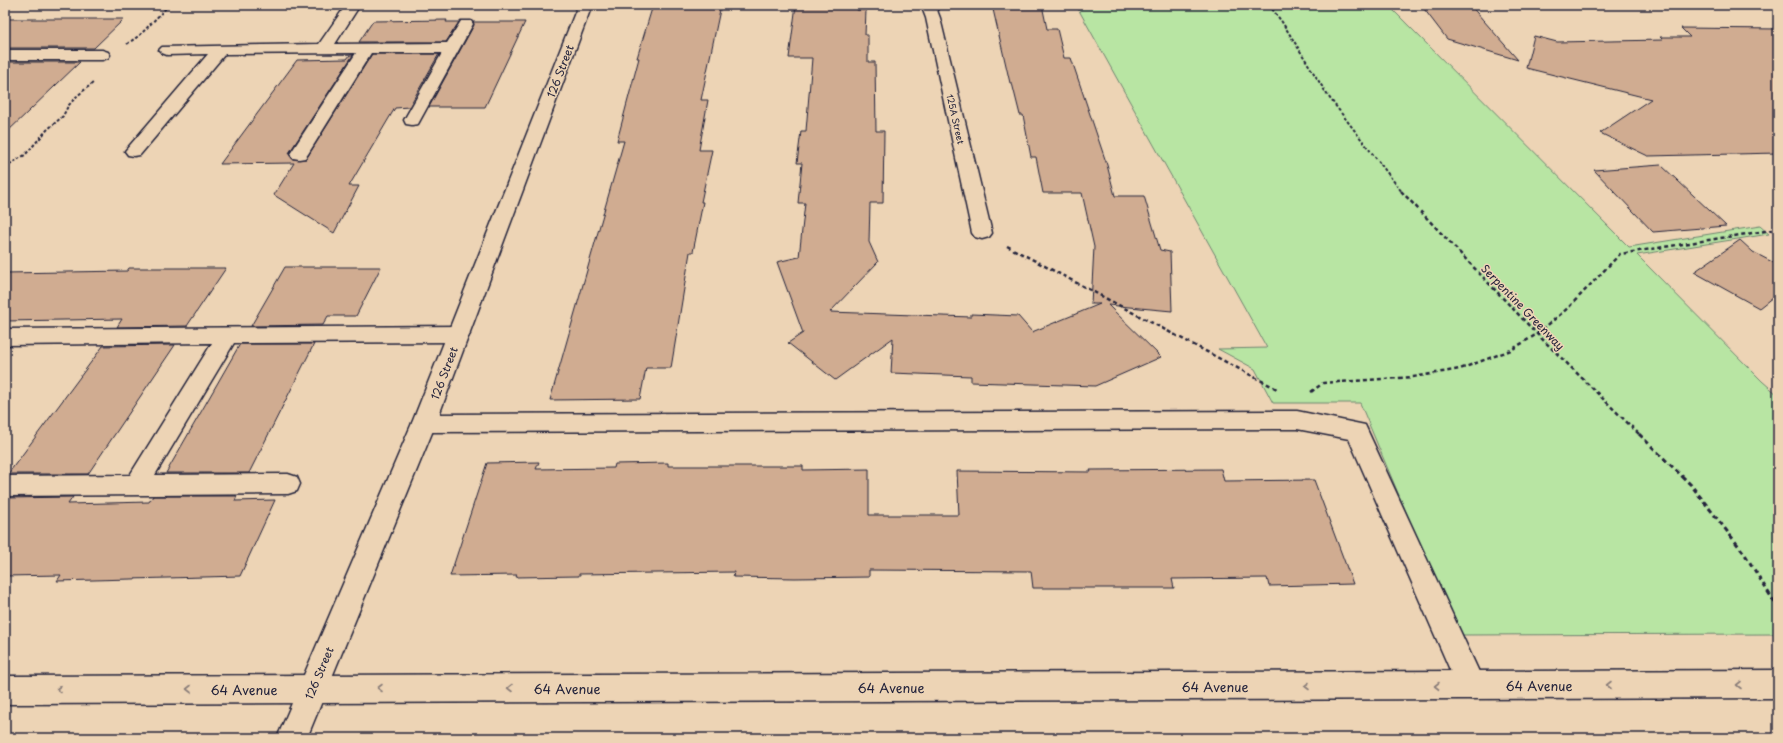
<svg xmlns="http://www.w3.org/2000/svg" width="1783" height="743" font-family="'Playpen Sans',sans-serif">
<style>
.green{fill:#b8e5a3;stroke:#6d846f}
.building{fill:#d0ac91;stroke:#22223b}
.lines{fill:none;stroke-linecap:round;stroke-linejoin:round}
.service-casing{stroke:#22223b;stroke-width:3}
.minor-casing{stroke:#22223b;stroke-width:3}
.secondary-casing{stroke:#22223b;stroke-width:3}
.path-far2{stroke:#22223b;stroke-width:2;stroke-dasharray:3 2;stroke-linecap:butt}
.path-far1{stroke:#22223b;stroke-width:2.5;stroke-dasharray:4 3;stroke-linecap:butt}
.path{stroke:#22223b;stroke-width:3;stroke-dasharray:5 3.5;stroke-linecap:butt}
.service{fill:#edd4b5;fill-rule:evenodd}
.minor{fill:#edd4b5;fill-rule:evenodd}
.secondary{fill:#edd4b5;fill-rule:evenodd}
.oneway{stroke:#887b78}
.labels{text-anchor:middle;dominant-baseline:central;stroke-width:3;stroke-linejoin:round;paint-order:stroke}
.far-street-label{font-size:9px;fill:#22223b;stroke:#edd4b5}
.street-label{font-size:11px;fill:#22223b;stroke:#edd4b5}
.near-street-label{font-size:13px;fill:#22223b;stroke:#edd4b5}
</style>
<rect width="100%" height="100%" fill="#edd4b5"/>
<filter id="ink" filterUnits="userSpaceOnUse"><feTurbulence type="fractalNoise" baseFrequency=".025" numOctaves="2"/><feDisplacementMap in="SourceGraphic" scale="8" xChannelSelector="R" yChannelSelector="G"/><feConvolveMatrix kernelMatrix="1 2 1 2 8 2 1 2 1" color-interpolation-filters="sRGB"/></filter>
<g filter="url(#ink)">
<path class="green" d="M 1076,5 L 1388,5 L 1629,247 L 1760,226 L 1769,234 L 1637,255 L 1762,381 L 1778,395 L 1778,634 L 1458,635 L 1360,403 L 1273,403 L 1255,369 L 1218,349 L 1267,348 Z"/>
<g class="building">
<path d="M 653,5 L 721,5 L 701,100 L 708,100 L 699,150 L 712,150 L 701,202 L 703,202 L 693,252 L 690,252 L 671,368 L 646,368 L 640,399 L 550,400 L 624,141 L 617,141 L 639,58 L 637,58 Z"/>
<path d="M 796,5 L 857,5 L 857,10 L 866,10 L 865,35 L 868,35 L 868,62 L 875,62 L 876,131 L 884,131 L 883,203 L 870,203 L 869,242 L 878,262 L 830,312 L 971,317 L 971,314 L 1018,316 L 1032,332 L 1100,304 L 1091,304 L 1094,247 L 1082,193 L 1043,193 L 1036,157 L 1031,157 L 1023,115 L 1020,115 L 1012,83 L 1010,83 L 992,5 L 1042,5 L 1047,29 L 1057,29 L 1064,58 L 1071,58 L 1107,165 L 1115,196 L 1144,196 L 1160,250 L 1170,252 L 1172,311 L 1108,305 L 1161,357 L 1095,386 L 971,382 L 971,376 L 891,373 L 893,338 L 835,380 L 788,343 L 803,333 L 777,262 L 799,257 L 805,203 L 798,203 L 802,163 L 797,163 L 801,131 L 806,131 L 812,58 L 789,58 Z"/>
<path d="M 1421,5 L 1470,5 L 1518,60 L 1447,39 Z"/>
<path d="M 5,19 L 124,19 L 94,48 L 5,48 Z"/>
<path d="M 447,20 L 446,22 L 459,22 L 446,42 L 359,42 L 373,21 Z"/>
<path d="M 473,22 L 525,22 L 485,107 L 429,107 L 474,25 Z"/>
<path d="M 1681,28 L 1778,29 L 1778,153 L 1648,156 L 1600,133 L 1651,99 L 1526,68 L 1534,36 L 1557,42 L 1663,40 L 1660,37 L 1690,37 Z"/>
<path d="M 372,54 L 439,54 L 409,107 L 395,108 L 349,186 L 359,186 L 334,233 L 274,195 L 294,163 L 220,164 L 297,60 L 347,59 L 350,55 L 353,55 L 289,153 L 293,159 L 306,159 Z"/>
<path d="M 5,62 L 80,62 L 5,134 Z"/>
<path d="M 1661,165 L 1726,226 L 1653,232 L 1594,170 Z"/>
<path d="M 1740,240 L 1753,252 L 1778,265 L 1778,293 L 1759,308 L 1694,272 Z"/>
<path d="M 285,267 L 381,267 L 356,316 L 328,316 L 323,325 L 251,326 Z"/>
<path d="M 129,268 L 226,268 L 187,326 L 117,327 L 122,319 L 5,321 L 5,273 L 127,271 Z"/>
<path d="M 240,344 L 314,344 L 249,473 L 166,473 Z"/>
<path d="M 175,345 L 88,474 L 8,474 L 103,346 Z"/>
<path d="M 539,462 L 536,469 L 614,468 L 615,464 L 668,463 L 668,466 L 803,466 L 803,470 L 869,469 L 869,515 L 959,515 L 957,471 L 1091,472 L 1090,470 L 1221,469 L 1224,481 L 1314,480 L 1353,584 L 1269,586 L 1267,578 L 1172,579 L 1174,588 L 1033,588 L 1031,571 L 869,570 L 869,577 L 795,578 L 733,577 L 734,572 L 579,574 L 579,576 L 516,577 L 517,575 L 450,576 L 487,463 Z"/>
<path d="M 153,496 L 237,496 L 235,501 L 275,500 L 240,576 L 57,581 L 61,575 L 5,576 L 5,498 L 73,497 L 68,504 L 149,502 Z"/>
</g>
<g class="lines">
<defs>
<g id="service">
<path d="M 346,5 L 360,5 L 335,44 L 447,43 L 461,21 L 471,21 L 473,24 L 418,124 L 412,125 L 406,124 L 404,120 L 442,53 L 371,53 L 308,154 L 305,158 L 299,159 L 293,158 L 290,154 L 356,53 L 225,54 L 140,155 L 134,156 L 128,155 L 125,151 L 208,54 L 167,55 L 162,53 L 159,50 L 162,47 L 319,44 Z"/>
<path d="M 5,50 L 102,50 L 108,52 L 110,55 L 108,58 L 102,60 L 5,60 Z"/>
<path d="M 459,326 L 467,329 L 470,334 L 467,339 L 459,342 L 234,343 L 155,475 L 288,474 L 297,477 L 300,484 L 297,491 L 288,494 L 5,496 L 5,476 L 130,475 L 212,343 L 5,345 L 5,329 Z"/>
<path d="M 1297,411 L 1365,425 L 1485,685 L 1481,695 L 1471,699 L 1461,695 L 1349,439 L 1297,429 L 424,432 L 416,429 L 412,423 L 416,417 L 424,414 Z"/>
</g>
<g id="minor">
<path d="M 578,5 L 592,5 L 436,423 L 307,738 L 277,738 L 412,423 Z"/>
<path d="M 921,5 L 935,5 L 940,18 L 992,233 L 989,237 L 982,239 L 975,237 L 972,233 L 926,18 Z"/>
</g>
<path id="secondary" d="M 1778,670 L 1778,698 L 5,704 L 5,676 Z"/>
</defs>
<use href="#service" class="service-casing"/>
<use href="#minor" class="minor-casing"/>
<use href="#secondary" class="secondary-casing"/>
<g class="path-far2">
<path d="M 1269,5 L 1282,22 L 1328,96 L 1402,192"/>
<path d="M 127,44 L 140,35 L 169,5"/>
<path d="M 5,167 L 25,155 L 47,130 L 63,116 L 68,106 L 76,97 L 94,82"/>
</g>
<g class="path-far1">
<path d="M 1401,191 L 1537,334 L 1640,435"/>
<path d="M 1007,246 L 1277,389"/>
<path d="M 1311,392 L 1323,383 L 1413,377 L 1460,369 L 1511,350 L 1537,334 L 1568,308 L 1620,254 L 1778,229"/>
</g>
<path class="path" d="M 1639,434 L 1691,485 L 1744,553 L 1778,608"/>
<use href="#service" class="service"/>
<use href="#minor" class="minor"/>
<use href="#secondary" class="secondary"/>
</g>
<defs><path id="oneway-chevron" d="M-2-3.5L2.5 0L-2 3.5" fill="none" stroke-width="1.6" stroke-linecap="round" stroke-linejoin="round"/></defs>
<g class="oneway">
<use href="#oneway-chevron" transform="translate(1609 685) rotate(180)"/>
<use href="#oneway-chevron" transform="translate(1739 685) rotate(180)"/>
<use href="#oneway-chevron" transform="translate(1307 686) rotate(180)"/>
<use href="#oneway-chevron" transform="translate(1437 686) rotate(180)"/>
<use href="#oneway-chevron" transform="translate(380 688) rotate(180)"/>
<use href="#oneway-chevron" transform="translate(510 688) rotate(180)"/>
<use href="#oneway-chevron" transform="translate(59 689) rotate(180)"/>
<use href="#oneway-chevron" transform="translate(189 689) rotate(180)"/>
</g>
</g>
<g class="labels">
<g class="far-street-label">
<text transform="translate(956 119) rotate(77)">125A Street</text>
</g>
<g class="street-label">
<text transform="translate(560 71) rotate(-69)">126 Street</text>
<text transform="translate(1523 307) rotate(46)">Serpentine Greenway</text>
<text transform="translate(444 373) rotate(-69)">126 Street</text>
<text transform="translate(319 673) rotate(-67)">126 Street</text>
</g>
<g class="near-street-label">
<text x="1539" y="685">64 Avenue</text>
<text x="1215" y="686">64 Avenue</text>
<text x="891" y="687">64 Avenue</text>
<text x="567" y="688">64 Avenue</text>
<text x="244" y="689">64 Avenue</text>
</g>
</g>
<rect width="1783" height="743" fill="none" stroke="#edd4b5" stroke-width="20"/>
<rect x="10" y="10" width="1763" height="723" fill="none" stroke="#22223b" stroke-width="1.5" filter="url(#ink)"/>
</svg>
